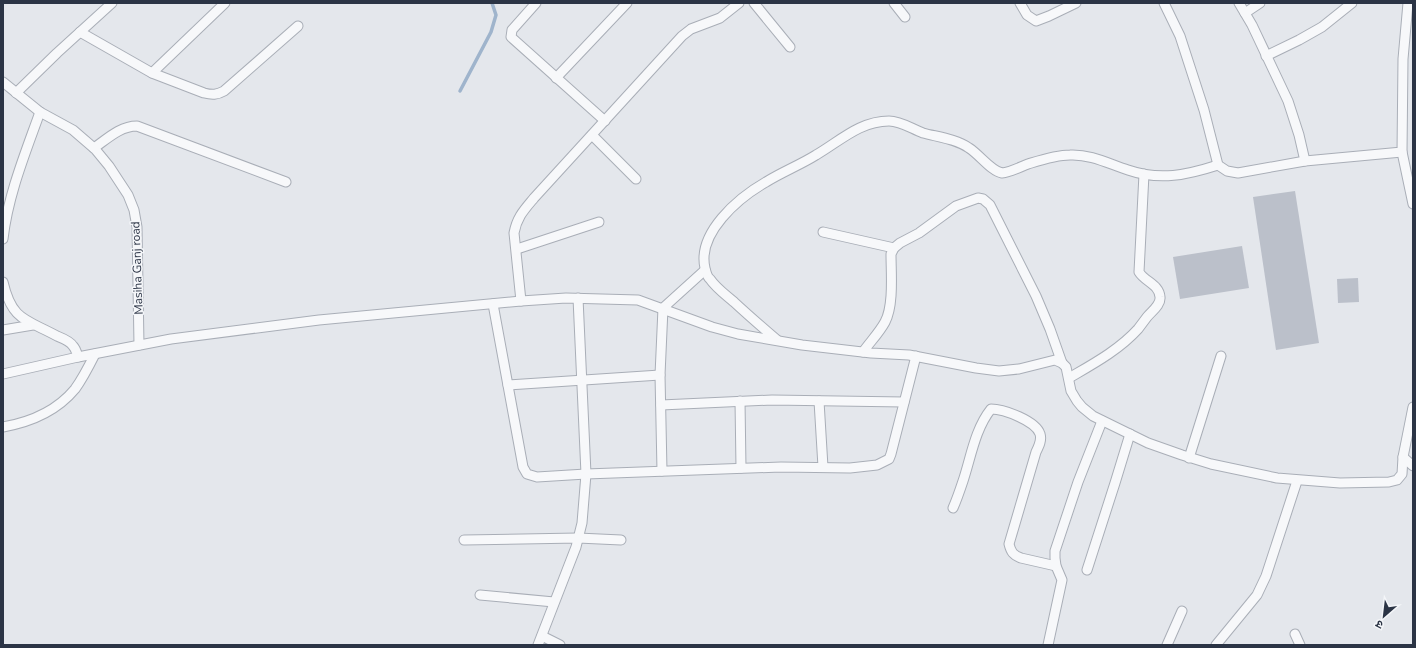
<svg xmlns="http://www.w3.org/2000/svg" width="1416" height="648" font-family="'Nunito Sans','Noto Sans Devanagari',sans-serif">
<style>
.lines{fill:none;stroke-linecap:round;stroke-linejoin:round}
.stream{stroke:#9fb4cc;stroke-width:3.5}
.building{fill:#bbc0ca}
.street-casing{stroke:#a9aeb7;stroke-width:11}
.street{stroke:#f7f8fa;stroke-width:9}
.labels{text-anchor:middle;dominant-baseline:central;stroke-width:3;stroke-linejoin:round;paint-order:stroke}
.street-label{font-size:12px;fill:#2b3445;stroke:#f4f6f9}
</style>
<rect width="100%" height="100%" fill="#e4e7ec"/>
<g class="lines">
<path class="stream" d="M 460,91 L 491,32 L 496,15 L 492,3"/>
</g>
<g class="building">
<path d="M 1295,191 L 1319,343 L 1276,350 L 1253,197 Z"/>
<path d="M 1242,246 L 1249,288 L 1180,299 L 1173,257 Z"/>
<path d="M 1358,278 L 1359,302 L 1338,303 L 1337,279 Z"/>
</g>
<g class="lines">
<defs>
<g id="street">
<path d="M 536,3 L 512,30 L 511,37 L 605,121"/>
<path d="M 754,3 L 790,47"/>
<path d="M 894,3 L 905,17"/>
<path d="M 1020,3 L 1027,15 L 1036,21 L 1049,16 L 1076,3"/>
<path d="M 1164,3 L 1180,36 L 1204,110 L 1218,165 L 1227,171 L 1238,173 L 1305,161 L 1402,152 L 1403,59 L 1408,3"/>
<path d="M 1239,3 L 1252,25 L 1288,101 L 1299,135 L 1305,161"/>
<path d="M 1245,13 L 1260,3"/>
<path d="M 80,32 L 152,73 L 204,93 C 212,95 217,95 224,91 L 298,26"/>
<path d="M 1266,56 L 1299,40 L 1322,27 L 1352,3"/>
<path d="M 152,73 L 225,3"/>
<path d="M 556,78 L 627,3"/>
<path d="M 3,82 L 40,112 L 73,130 L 95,149 L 109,166 L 128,195 L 134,210 L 137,227 L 139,345"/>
<path d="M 16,93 L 57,53 L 112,3"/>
<path d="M 592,135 L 636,179"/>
<path d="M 94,148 C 107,139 120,126 137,126 L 286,182"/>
<path d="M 1402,152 L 1413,204"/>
<path d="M 823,232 L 894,248"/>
<path d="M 3,239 C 8,195 25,154 40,112"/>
<path d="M 517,249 L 599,222"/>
<path d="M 3,282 C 12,321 26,319 57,336 C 62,338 70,341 73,346 C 76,349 77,354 78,357 L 171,339 L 319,320 L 521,301 L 566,298 L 638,300 L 712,327 L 738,334 L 802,345 L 871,353 L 909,355 L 976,368 L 999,371 L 1019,369 L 1055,360 L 1062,363 L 1066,367 L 1071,391 L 1077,401 L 1082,407 L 1093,416 L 1148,443 L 1182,455 L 1211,464 L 1277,478 L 1340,483 L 1389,482 L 1397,480 L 1402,474 L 1403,457 L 1413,407"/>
<path d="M 521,301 L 514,233 C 517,217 524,210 534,198 L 682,36 L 691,29 L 720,18 L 739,3"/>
<path d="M 493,304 L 523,467 L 527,474 L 537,477 L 586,474 L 781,467 L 850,468 L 877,465 L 889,459 L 891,454 L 916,356"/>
<path d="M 3,330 L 33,325"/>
<path d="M 777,340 C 763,328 748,315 734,302 C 726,295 716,288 710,279 C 707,277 706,272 705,268 C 697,233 738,198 766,182 C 782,172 800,165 816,155 C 840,141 860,121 889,121 C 901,121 912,129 923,133 C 938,137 956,139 969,148 C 980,155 991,171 1002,173 C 1011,172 1020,167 1028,164 C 1041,160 1056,155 1070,155 C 1091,154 1109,164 1128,170 C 1160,181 1187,175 1218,165"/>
<path d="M 863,352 C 870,342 879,333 885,322 C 894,305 891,273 891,254 L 894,248 L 900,243 L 919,233 L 956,206 L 978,198 L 983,199 L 990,205 L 1036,296 L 1050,329 L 1062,363"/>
<path d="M 3,374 L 78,357"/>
<path d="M 1069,378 C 1093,364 1119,350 1138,329 C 1141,325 1144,321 1147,317 C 1152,311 1161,305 1160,297 C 1159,284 1145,282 1139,272 L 1144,174"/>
<path d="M 508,385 L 660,375"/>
<path d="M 740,401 L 741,468"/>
<path d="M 819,401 L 823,467"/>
<path d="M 661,405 L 772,400 L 904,402"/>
<path d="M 3,427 C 31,422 56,412 75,389 C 83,378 89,366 95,354"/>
<path d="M 1403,457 L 1413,466"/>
<path d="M 1189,458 L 1221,356"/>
<path d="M 662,471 L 660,375 L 663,308 L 705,270"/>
<path d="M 953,508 C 957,499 960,490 963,481 C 971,457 975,429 991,409 C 1004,409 1036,421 1040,434 C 1042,440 1039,446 1036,452 L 1009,544 C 1011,552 1013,555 1021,558 L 1056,566"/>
<path d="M 464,540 L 578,538 L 621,540"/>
<path d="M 1087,570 L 1115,483 L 1130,434"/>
<path d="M 480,595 L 554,602"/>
<path d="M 1295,634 L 1300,645"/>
<path d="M 542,636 L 560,645"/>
<path d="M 538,645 L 576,547 L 582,523 L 586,474 L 578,298"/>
<path d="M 1048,645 L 1062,580 L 1056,566 L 1055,558 L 1055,551 L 1078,482 L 1102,421"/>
<path d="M 1167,645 L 1182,611"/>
<path d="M 1216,645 L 1257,595 L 1266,576 L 1297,481"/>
</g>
</defs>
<use href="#street" class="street-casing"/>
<use href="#street" class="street"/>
</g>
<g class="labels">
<g class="street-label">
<text transform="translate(137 268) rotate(-92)">Masiha Ganj road</text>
</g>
</g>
<rect width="1416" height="648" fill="none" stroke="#2b3445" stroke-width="8"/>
<g transform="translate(1384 616) rotate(208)" stroke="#f4f6f9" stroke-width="3" paint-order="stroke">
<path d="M0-3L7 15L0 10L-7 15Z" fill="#2b3445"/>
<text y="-6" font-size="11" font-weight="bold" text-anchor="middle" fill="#2b3445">उ</text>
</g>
</svg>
